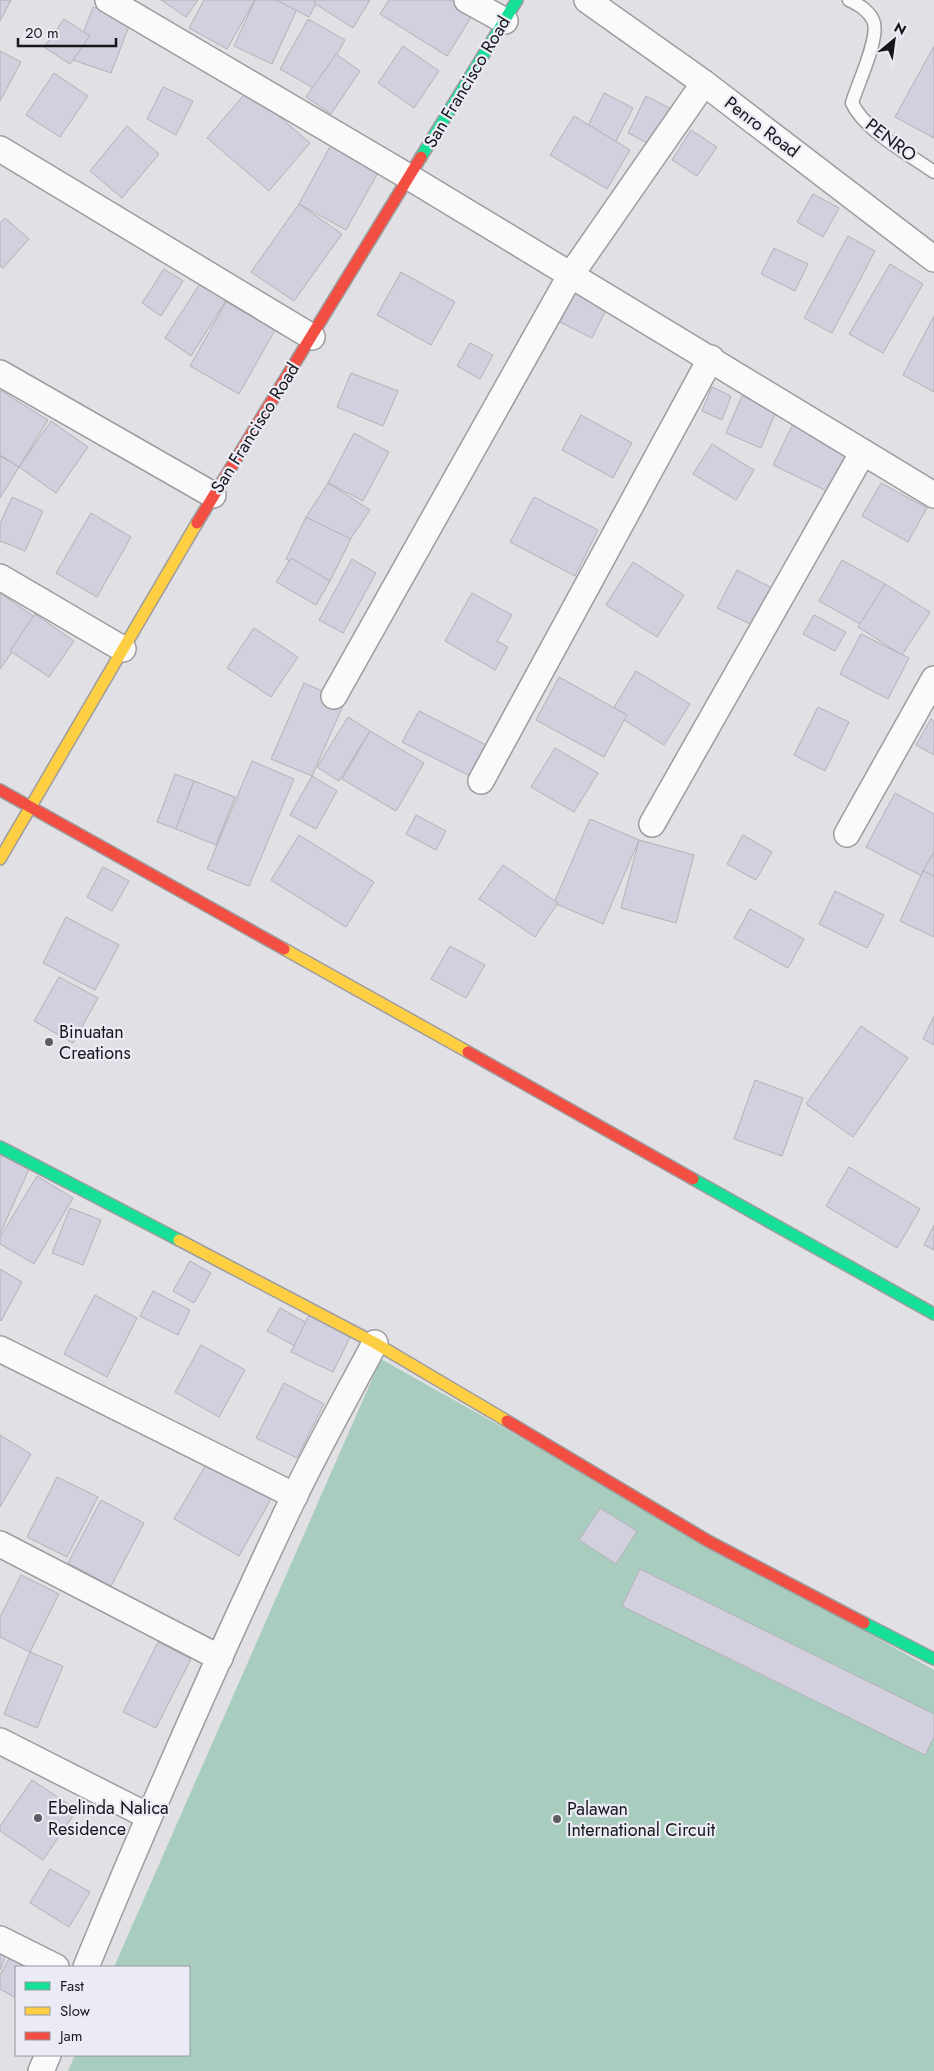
<svg xmlns="http://www.w3.org/2000/svg" width="934" height="2071" font-family="Jost,sans-serif">
<style>
.green{fill:#a8cdbe}
.building{fill:#d2cfdf;stroke:#b2b2b6}
.lines{fill:none;stroke-linecap:round;stroke-linejoin:round}
.lane-casing{stroke:#9d9da0;stroke-width:15}
.street-casing{stroke:#9d9da0;stroke-width:28}
.fast-casing{stroke:#9d9da0;stroke-width:14}
.slow-casing{stroke:#9d9da0;stroke-width:14}
.jam-casing{stroke:#9d9da0;stroke-width:14}
.lane{stroke:#fafafb;stroke-width:12}
.street{stroke:#fafafb;stroke-width:25}
.fast{stroke:#16e098;stroke-width:11}
.slow{stroke:#ffcf43;stroke-width:11}
.jam{stroke:#f24e42;stroke-width:11}
.poi-dot{fill:#5d5d62;stroke:#ebebf5;stroke-width:2}
.labels{text-anchor:middle;dominant-baseline:central;stroke-width:4.5;stroke-linejoin:round;paint-order:stroke}
.street-label{font-size:18px;fill:#17171b;stroke:#ebebf5}
.poi-label{font-size:18px;fill:#17171b;stroke:#ebebf5;text-anchor:start}
</style>
<rect width="100%" height="100%" fill="#e0e0e5"/>
<path class="green" d="M 381,1359 L 934,1670 L 934,2071 L 68,2071 L 75,2055 L 189,2055 L 189,1967 L 114,1967 Z"/>
<g class="building">
<path d="M 0,0 L 11,0 L 0,21 Z"/>
<path d="M 161,0 L 198,0 L 186,17 Z"/>
<path d="M 204,0 L 255,0 L 227,49 L 189,28 Z"/>
<path d="M 255,0 L 279,0 L 297,9 L 272,64 L 234,46 Z"/>
<path d="M 276,0 L 318,0 L 309,17 Z"/>
<path d="M 316,0 L 370,0 L 353,28 L 314,3 Z"/>
<path d="M 389,0 L 451,0 L 473,14 L 447,56 L 380,14 Z"/>
<path d="M 93,7 L 131,21 L 111,73 L 73,60 Z"/>
<path d="M 64,19 L 90,36 L 70,64 L 44,47 Z"/>
<path d="M 308,19 L 345,40 L 317,90 L 280,69 Z"/>
<path d="M 403,46 L 439,71 L 414,108 L 378,83 Z"/>
<path d="M 934,46 L 934,138 L 895,117 Z"/>
<path d="M 0,51 L 21,62 L 0,101 Z"/>
<path d="M 336,54 L 360,71 L 331,114 L 306,97 Z"/>
<path d="M 54,73 L 88,96 L 60,137 L 26,115 Z"/>
<path d="M 163,87 L 193,101 L 176,135 L 147,119 Z"/>
<path d="M 248,90 L 310,143 L 269,191 L 207,138 Z"/>
<path d="M 604,93 L 633,108 L 615,143 L 587,128 Z"/>
<path d="M 646,96 L 673,110 L 655,147 L 628,133 Z"/>
<path d="M 574,116 L 630,150 L 607,189 L 550,155 Z"/>
<path d="M 127,126 L 159,154 L 122,198 L 90,171 Z"/>
<path d="M 691,130 L 717,147 L 697,176 L 672,160 Z"/>
<path d="M 332,143 L 380,169 L 346,230 L 299,204 Z"/>
<path d="M 813,194 L 839,208 L 823,237 L 797,222 Z"/>
<path d="M 299,204 L 342,234 L 294,301 L 251,272 Z"/>
<path d="M 5,218 L 29,239 L 3,268 L 0,266 L 0,223 Z"/>
<path d="M 848,236 L 875,251 L 832,333 L 804,318 Z"/>
<path d="M 774,248 L 808,264 L 795,291 L 761,274 Z"/>
<path d="M 890,264 L 923,284 L 883,353 L 849,334 Z"/>
<path d="M 164,269 L 183,281 L 161,316 L 142,303 Z"/>
<path d="M 401,272 L 455,302 L 431,345 L 377,315 Z"/>
<path d="M 201,282 L 227,299 L 191,356 L 165,338 Z"/>
<path d="M 569,289 L 607,308 L 592,338 L 554,319 Z"/>
<path d="M 226,302 L 275,330 L 239,394 L 190,366 Z"/>
<path d="M 934,316 L 934,392 L 903,375 Z"/>
<path d="M 470,343 L 493,355 L 480,379 L 457,366 Z"/>
<path d="M 351,373 L 398,391 L 383,426 L 337,407 Z"/>
<path d="M 712,387 L 731,396 L 722,420 L 702,411 Z"/>
<path d="M 0,390 L 48,420 L 19,467 L 0,455 Z"/>
<path d="M 742,396 L 776,411 L 761,448 L 726,433 Z"/>
<path d="M 581,415 L 632,443 L 613,478 L 562,450 Z"/>
<path d="M 51,421 L 88,447 L 56,493 L 19,467 Z"/>
<path d="M 793,424 L 852,453 L 833,494 L 773,465 Z"/>
<path d="M 354,433 L 389,452 L 363,501 L 328,483 Z"/>
<path d="M 712,444 L 754,470 L 736,500 L 693,474 Z"/>
<path d="M 0,456 L 19,467 L 0,498 Z"/>
<path d="M 328,483 L 370,510 L 347,544 L 306,517 Z"/>
<path d="M 881,483 L 927,508 L 908,542 L 862,516 Z"/>
<path d="M 12,497 L 43,511 L 25,551 L 0,541 L 0,524 Z"/>
<path d="M 534,497 L 598,530 L 575,576 L 510,542 Z"/>
<path d="M 91,513 L 131,537 L 97,597 L 56,573 Z"/>
<path d="M 306,517 L 351,539 L 330,581 L 286,559 Z"/>
<path d="M 291,558 L 330,581 L 316,605 L 276,582 Z"/>
<path d="M 352,559 L 376,573 L 343,633 L 319,620 Z"/>
<path d="M 842,560 L 885,584 L 862,625 L 819,601 Z"/>
<path d="M 633,562 L 684,595 L 657,637 L 606,605 Z"/>
<path d="M 737,570 L 772,588 L 752,625 L 717,608 Z"/>
<path d="M 885,584 L 930,612 L 902,655 L 858,627 Z"/>
<path d="M 0,593 L 36,618 L 0,669 Z"/>
<path d="M 472,593 L 512,615 L 497,641 L 508,647 L 495,670 L 445,641 Z"/>
<path d="M 35,614 L 74,641 L 49,677 L 10,651 Z"/>
<path d="M 814,615 L 846,632 L 835,651 L 803,634 Z"/>
<path d="M 254,628 L 298,657 L 271,697 L 227,668 Z"/>
<path d="M 861,634 L 909,658 L 888,699 L 840,674 Z"/>
<path d="M 636,671 L 690,704 L 664,745 L 611,712 Z"/>
<path d="M 559,677 L 627,715 L 604,757 L 536,720 Z"/>
<path d="M 304,683 L 345,701 L 312,776 L 271,759 Z"/>
<path d="M 818,707 L 849,722 L 825,771 L 794,755 Z"/>
<path d="M 419,711 L 492,748 L 476,779 L 402,742 Z"/>
<path d="M 348,717 L 370,731 L 339,781 L 317,767 Z"/>
<path d="M 931,719 L 934,721 L 934,755 L 916,745 Z"/>
<path d="M 370,731 L 424,763 L 396,811 L 342,779 Z"/>
<path d="M 555,748 L 598,773 L 574,812 L 531,787 Z"/>
<path d="M 252,761 L 294,779 L 249,886 L 207,869 Z"/>
<path d="M 175,774 L 194,781 L 176,829 L 157,822 Z"/>
<path d="M 312,776 L 337,791 L 316,829 L 290,815 Z"/>
<path d="M 194,781 L 235,797 L 216,845 L 176,829 Z"/>
<path d="M 895,793 L 934,814 L 934,854 L 922,876 L 866,847 Z"/>
<path d="M 416,815 L 446,831 L 436,850 L 406,834 Z"/>
<path d="M 590,819 L 639,840 L 603,924 L 554,903 Z"/>
<path d="M 299,835 L 374,882 L 346,927 L 271,880 Z"/>
<path d="M 743,835 L 772,852 L 756,880 L 727,864 Z"/>
<path d="M 639,840 L 694,855 L 676,923 L 621,908 Z"/>
<path d="M 934,852 L 934,877 L 923,871 Z"/>
<path d="M 503,865 L 558,903 L 535,937 L 479,899 Z"/>
<path d="M 103,867 L 129,881 L 112,911 L 87,897 Z"/>
<path d="M 923,871 L 934,876 L 934,937 L 900,921 Z"/>
<path d="M 835,891 L 884,915 L 867,948 L 819,924 Z"/>
<path d="M 750,909 L 804,939 L 788,968 L 734,938 Z"/>
<path d="M 66,917 L 119,945 L 95,990 L 43,963 Z"/>
<path d="M 450,946 L 485,965 L 466,998 L 431,979 Z"/>
<path d="M 59,977 L 98,998 L 73,1043 L 34,1021 Z"/>
<path d="M 934,1016 L 934,1045 L 923,1039 Z"/>
<path d="M 861,1026 L 908,1058 L 853,1137 L 806,1104 Z"/>
<path d="M 755,1080 L 803,1098 L 782,1156 L 734,1139 Z"/>
<path d="M 0,1154 L 30,1167 L 0,1234 Z"/>
<path d="M 849,1167 L 920,1209 L 897,1248 L 826,1206 Z"/>
<path d="M 37,1176 L 73,1198 L 34,1264 L 0,1244 L 0,1237 Z"/>
<path d="M 70,1208 L 101,1220 L 83,1265 L 52,1253 Z"/>
<path d="M 934,1225 L 934,1250 L 924,1245 Z"/>
<path d="M 190,1261 L 211,1273 L 194,1303 L 173,1291 Z"/>
<path d="M 0,1269 L 22,1282 L 1,1321 L 0,1320 Z"/>
<path d="M 153,1291 L 190,1310 L 178,1335 L 140,1316 Z"/>
<path d="M 95,1295 L 137,1318 L 107,1377 L 64,1354 Z"/>
<path d="M 280,1308 L 307,1323 L 295,1346 L 267,1331 Z"/>
<path d="M 310,1313 L 352,1333 L 333,1372 L 291,1352 Z"/>
<path d="M 201,1345 L 245,1370 L 219,1417 L 175,1392 Z"/>
<path d="M 284,1383 L 324,1404 L 297,1458 L 256,1438 Z"/>
<path d="M 0,1435 L 31,1454 L 0,1507 Z"/>
<path d="M 207,1463 L 271,1499 L 239,1556 L 174,1519 Z"/>
<path d="M 57,1477 L 98,1497 L 67,1557 L 27,1537 Z"/>
<path d="M 101,1500 L 144,1523 L 111,1586 L 68,1563 Z"/>
<path d="M 600,1508 L 637,1531 L 616,1564 L 579,1540 Z"/>
<path d="M 640,1569 L 934,1714 L 934,1737 L 925,1755 L 622,1606 Z"/>
<path d="M 21,1575 L 59,1594 L 30,1652 L 0,1637 L 0,1617 Z"/>
<path d="M 158,1642 L 191,1659 L 156,1728 L 123,1712 Z"/>
<path d="M 30,1652 L 63,1666 L 37,1728 L 4,1714 Z"/>
<path d="M 32,1780 L 77,1810 L 43,1860 L 0,1831 L 0,1826 Z"/>
<path d="M 50,1869 L 90,1892 L 69,1927 L 30,1903 Z"/>
<path d="M 0,1947 L 8,1950 L 0,1970 Z"/>
<path d="M 10,1957 L 28,1967 L 16,1967 L 16,1998 L 0,1989 L 0,1975 Z"/>
</g>
<g class="lines">
<defs>
<path id="lane" d="M 849,0 C 859,5 868,10 873,20 C 881,36 857,85 852,103 C 865,131 909,154 934,172"/>
<g id="street">
<path d="M 108,0 L 409,177 L 934,495"/>
<path d="M 467,0 L 505,21"/>
<path d="M 587,0 L 704,83 L 934,259"/>
<path d="M 0,149 L 312,337"/>
<path d="M 0,373 L 213,495"/>
<path d="M 0,577 L 123,649"/>
<path d="M 334,696 L 570,276 L 704,83"/>
<path d="M 481,781 L 711,358"/>
<path d="M 652,824 L 863,452"/>
<path d="M 847,834 L 934,679"/>
<path d="M 0,1349 L 295,1496"/>
<path d="M 0,1544 L 220,1658"/>
<path d="M 0,1741 L 148,1816"/>
<path d="M 0,1939 L 56,1967"/>
<path d="M 86,1967 C 151,1809 220,1652 294,1497 C 319,1445 348,1394 375,1343"/>
<path d="M 41,2071 L 48,2055"/>
</g>
<g id="fast">
<path d="M 421,157 L 517,0"/>
<path d="M 0,1147 L 179,1240"/>
<path d="M 693,1179 L 934,1314"/>
<path d="M 864,1623 L 934,1659"/>
</g>
<g id="slow">
<path d="M 0,859 L 197,523"/>
<path d="M 284,949 L 468,1052"/>
<path d="M 179,1240 L 375,1343 L 507,1421"/>
</g>
<g id="jam">
<path d="M 197,523 L 421,157"/>
<path d="M 0,790 L 284,949"/>
<path d="M 468,1052 L 693,1179"/>
<path d="M 507,1421 L 708,1541 L 864,1623"/>
</g>
</defs>
<use href="#lane" class="lane-casing"/>
<use href="#street" class="street-casing"/>
<use href="#fast" class="fast-casing"/>
<use href="#slow" class="slow-casing"/>
<use href="#jam" class="jam-casing"/>
<use href="#lane" class="lane"/>
<use href="#street" class="street"/>
<use href="#fast" class="fast"/>
<use href="#slow" class="slow"/>
<use href="#jam" class="jam"/>
</g>
<g class="poi-dot">
<circle cx="49" cy="1042" r="5"/>
<circle cx="38" cy="1818" r="5"/>
<circle cx="557" cy="1819" r="5"/>
</g>
<g class="labels">
<g class="street-label">
<text transform="translate(467 82) rotate(-59)">San Francisco Road</text>
<text transform="translate(762 127) rotate(37)">Penro Road</text>
<text transform="translate(891 140) rotate(37)">PENRO</text>
<text transform="translate(255 428) rotate(-58)">San Francisco Road</text>
</g>
<g class="poi-label">
<text x="59" y="1032">Binuatan<tspan x="59" dy="21">Creations</tspan></text>
<text x="48" y="1808">Ebelinda Nalica<tspan x="48" dy="21">Residence</tspan></text>
<text x="567" y="1809">Palawan<tspan x="567" dy="21">International Circuit</tspan></text>
</g>
</g>
<rect x="15" y="1966" width="175" height="90" fill="#ebebf5" stroke="#96969e"/>
<rect x="25" y="1982" width="25" height="8" fill="#16e098" stroke="#96969e"/>
<text x="60" y="1991" font-size="15" fill="#17171b">Fast</text>
<rect x="25" y="2007" width="25" height="8" fill="#ffcf43" stroke="#96969e"/>
<text x="60" y="2016" font-size="15" fill="#17171b">Slow</text>
<rect x="25" y="2032" width="25" height="8" fill="#f24e42" stroke="#96969e"/>
<text x="60" y="2041" font-size="15" fill="#17171b">Jam</text>
<g transform="translate(894 40) rotate(29)" stroke="#ebebf5" stroke-width="4" paint-order="stroke">
<path d="M0-4L9 19L0 12L-9 19Z" fill="#17171b"/>
<text y="-8" font-size="14" font-weight="bold" text-anchor="middle" fill="#17171b">N</text>
</g>
<path d="M18 38v8h98v-8" fill="none" stroke="#17171b" stroke-width="2.5"/>
<text x="25" y="38" font-size="15" fill="#17171b" stroke="#ebebf5" stroke-width="4" paint-order="stroke">20 m</text>
</svg>
